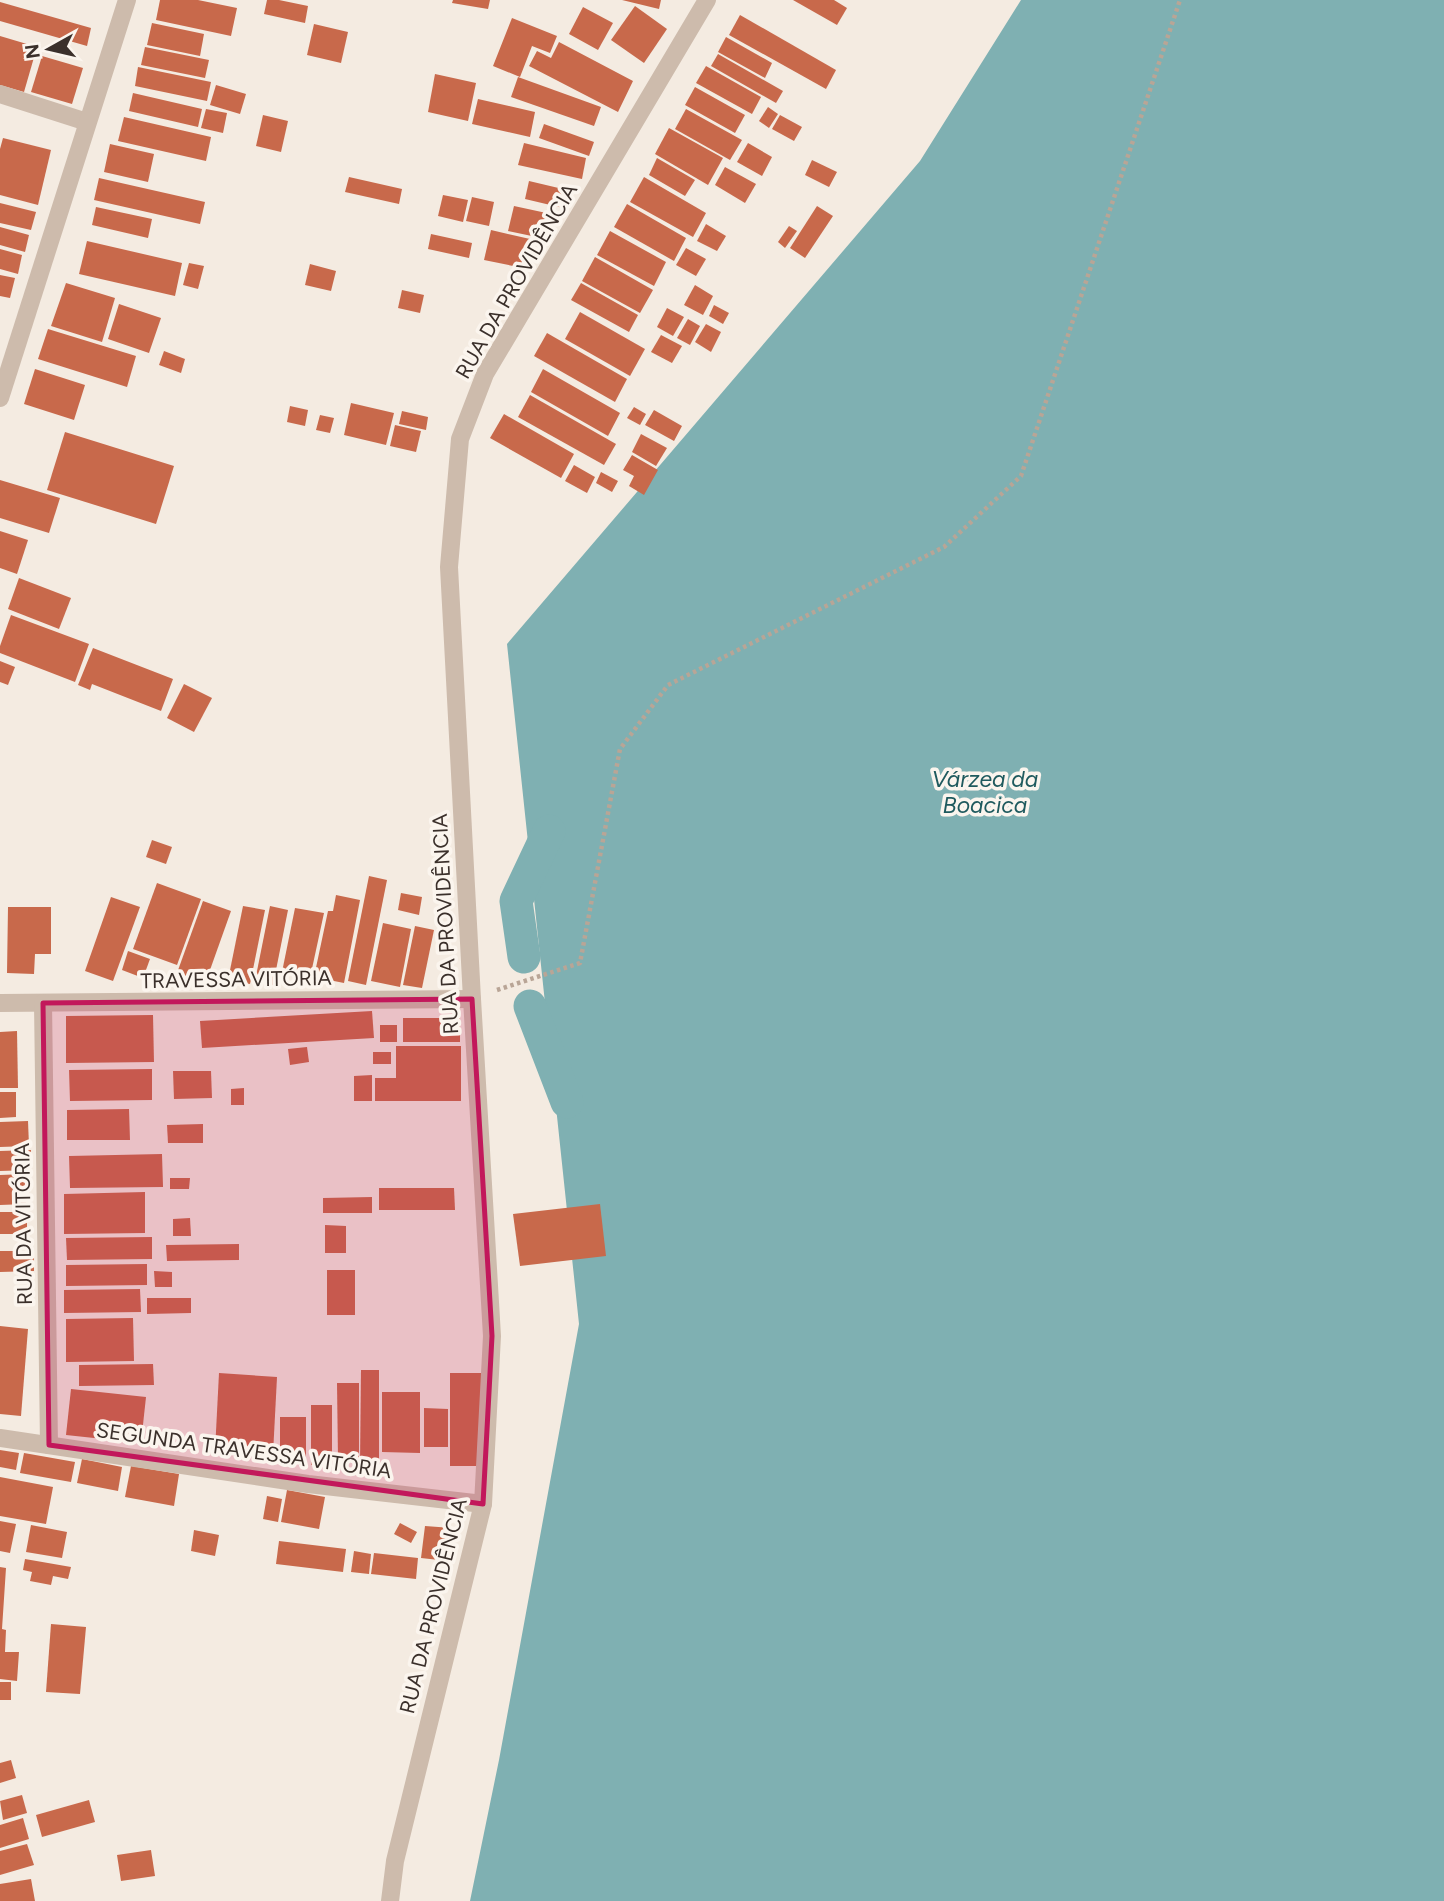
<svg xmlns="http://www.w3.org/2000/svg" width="1444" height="1901" font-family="Figtree,sans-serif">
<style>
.water{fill:#7fb0b2}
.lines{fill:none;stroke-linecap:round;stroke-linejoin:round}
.canal{stroke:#7fb0b2;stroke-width:33}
.building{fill:#c8694b}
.path{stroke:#b9a596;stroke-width:4.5;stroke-dasharray:3.5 3.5;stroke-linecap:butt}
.minor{stroke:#cdbbac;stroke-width:18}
.marked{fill:#c2185b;fill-opacity:0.2;stroke:#c2185b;stroke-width:5;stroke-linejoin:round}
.labels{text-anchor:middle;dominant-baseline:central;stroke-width:7;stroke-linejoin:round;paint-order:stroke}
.street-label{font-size:21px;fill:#3b302b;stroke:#fbf5ee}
.water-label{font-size:23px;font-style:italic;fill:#1f5a5e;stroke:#fbf5ee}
</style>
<rect width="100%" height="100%" fill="#f4ebe1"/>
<path class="water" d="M 1021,0 L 1444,0 L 1444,1901 L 470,1901 L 499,1760 L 579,1324 L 507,644 L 920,161 Z"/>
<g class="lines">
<g class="canal">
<path d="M 524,957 L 516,901 L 549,831"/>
<path d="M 530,1006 L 567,1102"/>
</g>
</g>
<g class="building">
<path d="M 160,0 L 198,0 L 237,8 L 231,36 L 156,20 Z"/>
<path d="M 267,0 L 279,0 L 308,6 L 305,23 L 264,14 Z"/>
<path d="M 453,0 L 490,0 L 488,9 L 452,3 Z"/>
<path d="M 622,0 L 661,0 L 659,9 Z"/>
<path d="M 793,0 L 834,0 L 847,8 L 837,25 Z"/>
<path d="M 0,2 L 91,28 L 87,46 L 0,21 Z"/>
<path d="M 635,6 L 667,29 L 644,63 L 611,40 Z"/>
<path d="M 583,7 L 613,23 L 598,50 L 569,34 Z"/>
<path d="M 740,15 L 836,70 L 826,89 L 729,35 Z"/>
<path d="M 512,18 L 557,36 L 550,53 L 532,46 L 520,77 L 493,66 Z"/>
<path d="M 152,23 L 204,34 L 200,56 L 147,45 Z"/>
<path d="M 314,24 L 348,32 L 341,63 L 307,55 Z"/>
<path d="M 0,36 L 37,47 L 24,92 L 0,85 Z"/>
<path d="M 726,37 L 772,63 L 765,78 L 718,52 Z"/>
<path d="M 559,42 L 633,81 L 618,112 L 529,66 L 537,51 L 551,58 Z"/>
<path d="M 145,47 L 209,60 L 205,78 L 141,65 Z"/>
<path d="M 718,54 L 783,91 L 776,103 L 711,66 Z"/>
<path d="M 42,56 L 83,68 L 72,104 L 31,92 Z"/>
<path d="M 706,66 L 761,97 L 752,114 L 696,83 Z"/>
<path d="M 138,67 L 211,82 L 207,101 L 135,86 Z"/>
<path d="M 435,74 L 476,83 L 468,121 L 428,112 Z"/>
<path d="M 518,77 L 601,107 L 594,126 L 511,97 Z"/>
<path d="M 216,85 L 246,94 L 240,114 L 210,105 Z"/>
<path d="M 695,87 L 745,115 L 735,133 L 685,105 Z"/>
<path d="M 133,93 L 202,109 L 198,127 L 129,111 Z"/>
<path d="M 478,99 L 535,112 L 530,137 L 472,124 Z"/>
<path d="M 768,107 L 778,114 L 769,128 L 759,121 Z"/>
<path d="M 206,109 L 227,113 L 223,133 L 201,128 Z"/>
<path d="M 686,109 L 742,140 L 730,160 L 675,129 Z"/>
<path d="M 263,115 L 288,121 L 281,152 L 256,146 Z"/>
<path d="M 780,115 L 802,127 L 794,141 L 772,129 Z"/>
<path d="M 124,117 L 211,137 L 206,161 L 118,141 Z"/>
<path d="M 544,124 L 594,142 L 589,156 L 539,138 Z"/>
<path d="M 669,128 L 723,158 L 708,185 L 655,154 Z"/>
<path d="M 3,138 L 51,150 L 38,205 L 0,195 L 0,149 Z"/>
<path d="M 524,143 L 586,158 L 582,179 L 518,165 Z"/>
<path d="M 748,143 L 772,157 L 762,176 L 737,162 Z"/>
<path d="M 110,144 L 154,154 L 148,182 L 104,172 Z"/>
<path d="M 657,158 L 695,180 L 685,196 L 649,175 Z"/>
<path d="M 812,160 L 837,172 L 829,187 L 805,175 Z"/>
<path d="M 725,167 L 756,184 L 745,203 L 715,185 Z"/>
<path d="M 349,177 L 402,189 L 399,204 L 345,192 Z"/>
<path d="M 644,177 L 706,213 L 693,237 L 630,202 Z"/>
<path d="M 99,178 L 205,202 L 200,224 L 94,200 Z"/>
<path d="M 529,181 L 567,190 L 563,208 L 525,199 Z"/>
<path d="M 443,195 L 468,200 L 463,222 L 438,216 Z"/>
<path d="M 472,197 L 494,202 L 489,226 L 466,221 Z"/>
<path d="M 0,203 L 36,212 L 31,230 L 0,223 Z"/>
<path d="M 627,204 L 686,238 L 674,261 L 614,227 Z"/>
<path d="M 514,206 L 551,214 L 546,239 L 508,231 Z"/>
<path d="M 817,206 L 833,216 L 805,258 L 790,248 Z"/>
<path d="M 96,207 L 152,219 L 148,238 L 92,225 Z"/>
<path d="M 706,224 L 726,236 L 717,251 L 697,241 Z"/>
<path d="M 789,226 L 797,231 L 785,248 L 778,242 Z"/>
<path d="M 0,227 L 29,235 L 25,252 L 0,245 Z"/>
<path d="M 491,230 L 530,239 L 523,268 L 484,260 Z"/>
<path d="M 610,231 L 666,262 L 654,286 L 597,255 Z"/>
<path d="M 431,234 L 472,243 L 469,258 L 428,249 Z"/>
<path d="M 87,241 L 182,263 L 175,296 L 79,274 Z"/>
<path d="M 686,248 L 706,259 L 696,276 L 676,265 Z"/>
<path d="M 0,249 L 22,255 L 18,274 L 0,269 Z"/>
<path d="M 595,257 L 653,290 L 640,313 L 582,281 Z"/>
<path d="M 189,263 L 204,266 L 198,289 L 183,285 Z"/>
<path d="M 310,264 L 336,271 L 331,291 L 305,285 Z"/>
<path d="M 0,275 L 15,278 L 10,298 L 0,296 Z"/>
<path d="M 66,283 L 115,298 L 102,342 L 51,326 Z"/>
<path d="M 581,283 L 638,315 L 629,332 L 571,300 Z"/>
<path d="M 695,285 L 713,296 L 703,315 L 684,305 Z"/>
<path d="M 402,290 L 424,295 L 420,313 L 398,308 Z"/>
<path d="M 119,304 L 161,318 L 149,353 L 108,339 Z"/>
<path d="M 714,305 L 729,313 L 723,324 L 709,316 Z"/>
<path d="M 667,308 L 684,317 L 673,336 L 657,327 Z"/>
<path d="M 580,312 L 645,349 L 630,376 L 565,339 Z"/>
<path d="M 688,319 L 700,326 L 690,345 L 677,338 Z"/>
<path d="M 706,324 L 721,332 L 711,352 L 695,342 Z"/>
<path d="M 48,329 L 136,356 L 127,387 L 38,359 Z"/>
<path d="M 547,333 L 627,379 L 615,402 L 534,356 Z"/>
<path d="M 661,335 L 682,346 L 672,363 L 651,352 Z"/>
<path d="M 164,351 L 185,359 L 181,373 L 159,365 Z"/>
<path d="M 35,369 L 85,385 L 74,420 L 24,404 Z"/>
<path d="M 543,369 L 620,413 L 608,436 L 531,392 Z"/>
<path d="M 530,395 L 616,444 L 604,465 L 518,417 Z"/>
<path d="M 351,403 L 394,413 L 386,445 L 344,435 Z"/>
<path d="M 290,406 L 308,410 L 305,426 L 287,422 Z"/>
<path d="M 634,407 L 646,414 L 640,425 L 627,418 Z"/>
<path d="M 654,410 L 682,426 L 674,441 L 645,425 Z"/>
<path d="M 402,411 L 428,417 L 426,430 L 399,424 Z"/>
<path d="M 504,414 L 574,454 L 561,478 L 490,438 Z"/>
<path d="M 320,415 L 334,418 L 330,433 L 316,430 Z"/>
<path d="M 395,425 L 421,431 L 416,452 L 390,446 Z"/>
<path d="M 65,432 L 174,466 L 156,524 L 47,490 Z"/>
<path d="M 641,434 L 667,448 L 656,466 L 632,452 Z"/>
<path d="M 632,455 L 658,470 L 644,495 L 629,486 L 634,476 L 623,470 Z"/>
<path d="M 574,465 L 595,477 L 587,493 L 565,481 Z"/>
<path d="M 601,472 L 618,481 L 612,492 L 596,483 Z"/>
<path d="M 0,480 L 60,498 L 49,533 L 0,518 Z"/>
<path d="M 0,531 L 28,540 L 17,574 L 0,568 Z"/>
<path d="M 19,578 L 71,598 L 59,629 L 8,609 Z"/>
<path d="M 11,615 L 89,644 L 75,682 L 0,653 L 0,646 Z"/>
<path d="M 93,648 L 173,679 L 161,711 L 92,684 L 90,690 L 78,685 Z"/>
<path d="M 0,661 L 15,667 L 8,685 L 0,682 Z"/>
<path d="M 184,684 L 212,698 L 194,732 L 167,718 Z"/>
<path d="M 152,840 L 172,847 L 166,864 L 146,857 Z"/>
<path d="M 369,876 L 387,880 L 366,985 L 348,981 Z"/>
<path d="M 157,883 L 201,899 L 177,965 L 133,949 Z"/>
<path d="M 401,893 L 422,897 L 419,915 L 398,910 Z"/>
<path d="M 336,895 L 360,900 L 344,983 L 314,977 L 328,911 L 333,911 Z"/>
<path d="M 111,897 L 140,907 L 113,981 L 85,971 Z"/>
<path d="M 203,901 L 231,911 L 205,984 L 177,973 Z"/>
<path d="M 243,906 L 265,910 L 250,984 L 228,980 Z"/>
<path d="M 270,906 L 288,910 L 273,985 L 255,981 Z"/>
<path d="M 8,907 L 51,907 L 51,954 L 35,954 L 34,974 L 7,973 Z"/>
<path d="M 295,908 L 324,913 L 310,978 L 282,972 Z"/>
<path d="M 383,923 L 411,929 L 400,987 L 371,981 Z"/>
<path d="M 415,926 L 434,930 L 422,988 L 403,985 Z"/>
<path d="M 128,951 L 150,959 L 143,978 L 122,970 Z"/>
<path d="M 372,1011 L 374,1038 L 202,1048 L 200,1021 Z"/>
<path d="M 153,1015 L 154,1062 L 66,1063 L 66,1016 Z"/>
<rect x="403" y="1018" width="57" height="24"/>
<rect x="380" y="1025" width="17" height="17"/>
<path d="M 17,1031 L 18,1088 L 0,1088 L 0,1032 Z"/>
<path d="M 396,1046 L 461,1046 L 461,1101 L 375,1101 L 375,1078 L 396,1078 Z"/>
<path d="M 307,1047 L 309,1062 L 290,1065 L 288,1049 Z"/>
<rect x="373" y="1052" width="18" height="12"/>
<path d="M 152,1069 L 152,1100 L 70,1101 L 69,1070 Z"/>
<path d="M 173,1071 L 211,1071 L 212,1098 L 174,1099 Z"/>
<path d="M 372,1075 L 372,1101 L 354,1101 L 354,1076 Z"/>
<path d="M 244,1088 L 244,1105 L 231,1105 L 231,1089 Z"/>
<path d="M 0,1092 L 16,1092 L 16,1117 L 0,1118 Z"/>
<path d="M 129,1109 L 130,1140 L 67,1140 L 67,1110 Z"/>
<path d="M 28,1121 L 29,1146 L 0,1147 L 0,1122 Z"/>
<path d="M 203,1124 L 203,1143 L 168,1143 L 167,1125 Z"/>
<path d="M 31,1150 L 31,1170 L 0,1171 L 0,1151 Z"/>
<path d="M 162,1154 L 163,1187 L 70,1188 L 69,1156 Z"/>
<path d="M 26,1174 L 26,1204 L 0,1205 L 0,1175 Z"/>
<path d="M 170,1178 L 190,1178 L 189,1189 L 170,1189 Z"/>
<path d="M 379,1188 L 454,1188 L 455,1210 L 379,1210 Z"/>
<path d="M 145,1192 L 145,1233 L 64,1234 L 64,1194 Z"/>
<path d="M 372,1197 L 372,1213 L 323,1213 L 323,1198 Z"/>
<path d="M 600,1204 L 606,1256 L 520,1266 L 513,1214 Z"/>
<rect x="0" y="1212" width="27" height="22"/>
<path d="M 190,1218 L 191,1236 L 173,1236 L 173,1219 Z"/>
<path d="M 325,1225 L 346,1226 L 346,1253 L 325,1253 Z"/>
<path d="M 152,1237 L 152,1259 L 67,1260 L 66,1238 Z"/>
<path d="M 239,1244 L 239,1260 L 167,1261 L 166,1245 Z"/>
<path d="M 0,1251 L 34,1251 L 34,1271 L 0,1272 Z"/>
<path d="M 147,1264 L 147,1285 L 66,1286 L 66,1265 Z"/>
<rect x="327" y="1270" width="28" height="45"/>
<path d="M 154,1271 L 172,1272 L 172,1287 L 155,1287 Z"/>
<path d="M 140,1289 L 141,1312 L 64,1313 L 64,1290 Z"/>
<path d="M 147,1298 L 191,1298 L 191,1313 L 147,1314 Z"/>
<path d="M 133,1318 L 134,1361 L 66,1362 L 66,1319 Z"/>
<path d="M 0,1326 L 28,1329 L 21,1416 L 0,1414 Z"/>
<path d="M 153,1364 L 154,1385 L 79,1386 L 79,1365 Z"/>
<path d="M 361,1370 L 379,1370 L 379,1465 L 360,1465 Z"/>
<path d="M 219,1373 L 277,1377 L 273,1454 L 215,1451 Z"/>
<rect x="450" y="1373" width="32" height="93"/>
<path d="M 337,1383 L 359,1383 L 359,1458 L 338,1459 Z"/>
<path d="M 71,1389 L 146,1397 L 141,1443 L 66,1435 Z"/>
<path d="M 382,1392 L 420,1392 L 420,1453 L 382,1452 Z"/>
<rect x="311" y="1405" width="21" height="60"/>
<path d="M 424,1408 L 448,1409 L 448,1447 L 424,1447 Z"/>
<rect x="280" y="1417" width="26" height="43"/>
<path d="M 0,1450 L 19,1453 L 16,1470 L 0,1467 Z"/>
<path d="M 24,1453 L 75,1462 L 71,1482 L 20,1473 Z"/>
<path d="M 82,1459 L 122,1467 L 118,1491 L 77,1483 Z"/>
<path d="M 131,1466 L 179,1474 L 174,1506 L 125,1497 Z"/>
<path d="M 0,1477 L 53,1487 L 46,1524 L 0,1516 Z"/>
<path d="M 287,1490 L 325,1497 L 319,1529 L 281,1522 Z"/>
<path d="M 267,1496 L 282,1499 L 278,1522 L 263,1519 Z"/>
<path d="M 0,1521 L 16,1524 L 10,1553 L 0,1551 Z"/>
<path d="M 400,1523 L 417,1532 L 411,1543 L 394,1534 Z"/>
<path d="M 31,1525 L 67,1532 L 62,1558 L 26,1552 Z"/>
<path d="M 425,1526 L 452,1528 L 448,1561 L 421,1558 Z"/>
<path d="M 194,1530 L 219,1535 L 215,1556 L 191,1551 Z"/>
<path d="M 279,1541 L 346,1549 L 343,1572 L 276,1564 Z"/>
<path d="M 354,1551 L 371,1554 L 369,1574 L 351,1572 Z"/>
<path d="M 374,1553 L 418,1558 L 416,1579 L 371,1574 Z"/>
<path d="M 25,1559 L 71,1567 L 68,1579 L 53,1576 L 51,1585 L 30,1581 L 32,1572 L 23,1570 Z"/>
<path d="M 0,1567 L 6,1568 L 2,1629 L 6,1630 L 5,1652 L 19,1652 L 17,1681 L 0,1679 Z"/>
<path d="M 51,1624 L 86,1627 L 80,1694 L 46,1692 Z"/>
<rect x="0" y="1682" width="11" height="18"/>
<path d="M 11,1760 L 16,1778 L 0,1783 L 0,1763 Z"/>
<path d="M 22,1795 L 27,1813 L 3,1820 L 0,1801 Z"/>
<path d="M 89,1800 L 95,1822 L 42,1837 L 36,1815 Z"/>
<path d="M 23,1818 L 29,1839 L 0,1848 L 0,1825 Z"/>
<path d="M 27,1844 L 34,1865 L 0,1875 L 0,1851 Z"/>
<path d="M 151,1850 L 155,1876 L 121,1881 L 117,1855 Z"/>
<path d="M 31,1879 L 35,1901 L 0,1901 L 0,1884 Z"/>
</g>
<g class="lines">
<path class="path" d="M 497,990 L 580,963 L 620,749 L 668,685 L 944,547 L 1021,476 L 1180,0"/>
<g class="minor">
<path d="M 0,94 L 87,122"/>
<path d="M 0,398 L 127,0"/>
<path d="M 0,1003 L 472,999"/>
<path d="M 43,1003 L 49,1445"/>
<path d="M 0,1438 L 308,1484 L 483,1504"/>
<path d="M 390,1901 L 395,1861 L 483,1504 L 492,1336 L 472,999 L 449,567 L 460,439 L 485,374 L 707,0"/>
</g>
</g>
<path class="marked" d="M 472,999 L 492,1336 L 483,1504 L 49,1445 L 43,1003 Z"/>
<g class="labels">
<g class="street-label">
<text transform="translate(516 281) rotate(-60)">RUA DA PROVIDÊNCIA</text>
<text transform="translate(445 924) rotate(-93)">RUA DA PROVIDÊNCIA</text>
<text transform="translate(236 979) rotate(-1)">TRAVESSA VITÓRIA</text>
<text transform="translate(23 1224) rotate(-91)">RUA DA VITÓRIA</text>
<text transform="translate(244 1450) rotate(8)">SEGUNDA TRAVESSA VITÓRIA</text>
<text transform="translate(433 1606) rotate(-76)">RUA DA PROVIDÊNCIA</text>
</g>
<g class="water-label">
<text x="985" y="779">Várzea da<tspan x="985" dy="26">Boacica</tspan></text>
</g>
</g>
<g transform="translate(49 49) rotate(262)" stroke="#fbf5ee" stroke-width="5" paint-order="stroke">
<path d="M0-5L12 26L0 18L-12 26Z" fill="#3b302b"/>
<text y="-10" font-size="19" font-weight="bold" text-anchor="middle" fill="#3b302b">N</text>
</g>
</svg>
